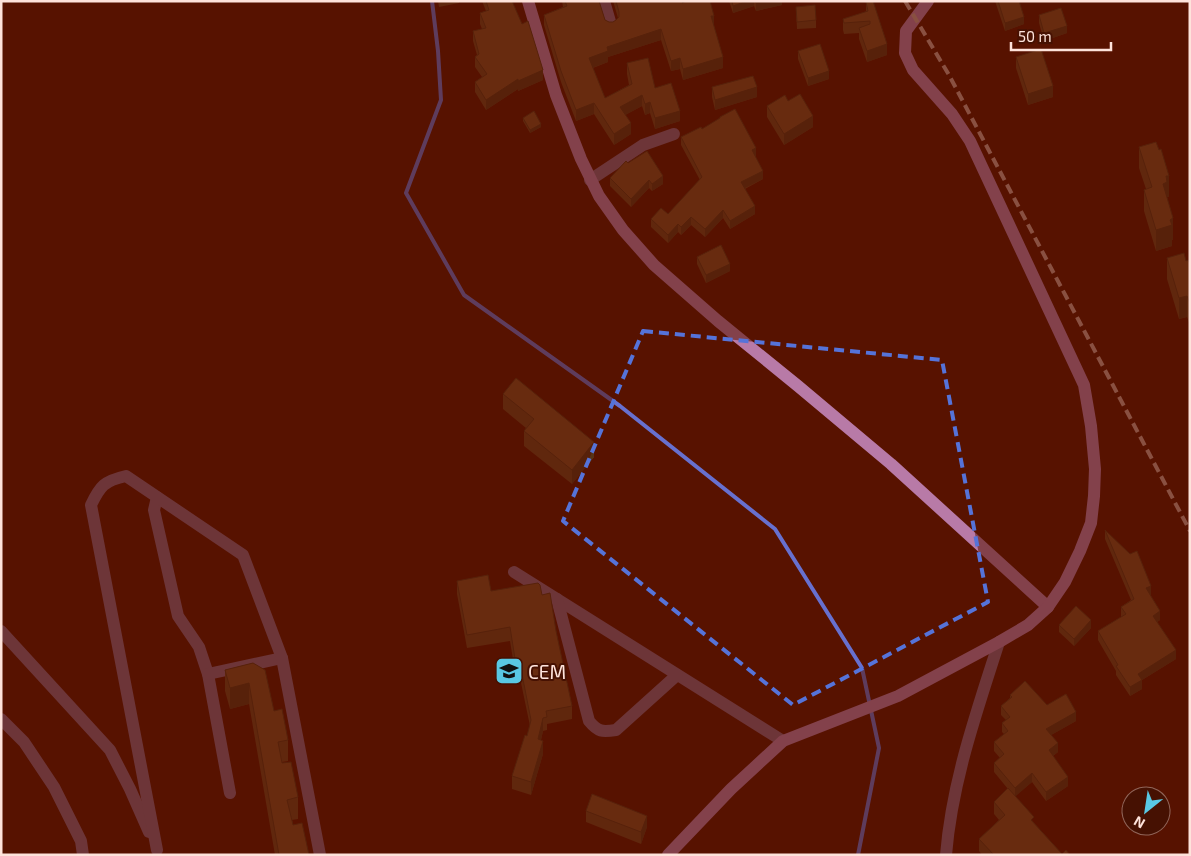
<svg xmlns="http://www.w3.org/2000/svg" width="1191" height="856" font-family="'Exo 2',sans-serif">
<style>
.lines{fill:none;stroke-linecap:round;stroke-linejoin:round}
.stream{stroke:#6770cf;stroke-width:4}
.street{stroke:#87607c;stroke-width:12}
.secondary{stroke:#b87aa7;stroke-width:12}
.rail{stroke:#c69c91;stroke-width:4;stroke-dasharray:10 5;stroke-linecap:butt}
.wall{fill:#6b401e}
.shaded-wall{fill:#573418}
.building{fill:#7c4b23;stroke:#573418}
.marked{fill:none;stroke:#5573d9;stroke-width:4;stroke-dasharray:10 6;stroke-linejoin:round}
.labels{text-anchor:middle;dominant-baseline:central;stroke-width:4;stroke-linejoin:round;paint-order:stroke}
.poi-label{font-size:19px;fill:#fee3db;stroke:#461102;text-anchor:start}
</style>
<rect width="100%" height="100%" fill="#581200"/>
<g class="lines">
<path class="stream" d="M 432,1 L 438,51 L 441,100 L 406,193 L 464,295 L 620,406 L 775,529 L 862,668 L 879,748 L 858,855"/>
<g class="street">
<path d="M 604,1 L 611,25"/>
<path d="M 590,180 L 643,145 L 674,134"/>
<path d="M 157,497 L 154,510 L 178,616 L 199,647 L 208,674 L 230,793"/>
<path d="M 514,572 L 783,741"/>
<path d="M 557,599 L 589,721 C 598,732 602,732 616,730 L 677,675"/>
<path d="M 1,631 L 110,750 L 130,789 L 149,832"/>
<path d="M 208,674 L 282,658"/>
<path d="M 1,719 L 24,742 L 54,787 L 81,841 L 83,855"/>
<path d="M 157,850 L 91,505 C 100,486 104,481 126,476 L 243,555 L 282,658 L 320,855"/>
<path d="M 946,855 C 952,781 977,711 999,642"/>
</g>
<g class="secondary">
<path d="M 528,1 L 556,95 L 581,159 L 599,196 L 623,230 L 654,265 L 718,321 L 798,386 L 891,464 L 1048,607"/>
<path d="M 668,855 L 731,789 L 783,741 L 898,696 L 999,642 L 1028,625 L 1048,607 L 1065,582 L 1080,551 L 1091,523 L 1094,496 L 1095,469 L 1091,426 L 1084,385 L 970,141 L 952,114 L 913,70 L 905,53 L 906,31 L 928,1"/>
</g>
<path class="rail" d="M 905,1 L 949,75 L 1190,531"/>
</g>
<g class="wall">
<path d="M 438,1 L 459,1 L 459,3 L 439,7 Z"/>
<path d="M 482,1 L 512,1 L 543,80 L 518,91 L 518,89 L 486,110 L 475,92 L 475,82 L 482,77 L 475,67 L 475,57 L 477,55 L 473,41 L 473,31 L 482,29 L 480,24 L 480,13 L 486,11 Z"/>
<path d="M 562,1 L 599,1 L 605,20 L 609,22 L 613,22 L 616,20 L 618,18 L 613,1 L 710,1 L 714,26 L 723,68 L 683,80 L 680,69 L 671,71 L 661,40 L 608,57 L 608,62 L 593,68 L 605,98 L 629,85 L 627,74 L 627,63 L 655,88 L 680,121 L 655,129 L 650,113 L 645,115 L 642,106 L 625,115 L 631,134 L 614,145 L 594,114 L 576,121 L 561,82 L 544,25 L 544,15 L 563,7 Z"/>
<path d="M 729,1 L 782,1 L 782,5 L 756,11 L 754,6 L 733,13 Z"/>
<path d="M 995,1 L 1019,1 L 1024,24 L 1005,31 Z"/>
<path d="M 866,2 L 887,55 L 867,62 L 859,39 L 859,33 L 844,34 L 843,30 L 843,19 L 866,12 Z"/>
<path d="M 796,7 L 816,20 L 816,28 L 797,29 Z"/>
<path d="M 1039,15 L 1067,33 L 1044,41 L 1039,23 Z"/>
<path d="M 798,51 L 829,79 L 808,86 L 798,59 Z"/>
<path d="M 1016,57 L 1053,97 L 1028,105 L 1016,68 Z"/>
<path d="M 712,87 L 757,97 L 715,110 L 712,97 Z"/>
<path d="M 788,101 L 813,127 L 784,145 L 767,117 L 767,106 Z"/>
<path d="M 523,118 L 541,127 L 530,133 L 523,121 Z"/>
<path d="M 702,129 L 756,156 L 755,156 L 763,179 L 745,189 L 755,214 L 730,229 L 723,218 L 705,237 L 691,225 L 681,235 L 678,232 L 668,243 L 651,227 L 651,219 L 668,214 L 700,180 L 681,145 L 681,137 Z"/>
<path d="M 1139,147 L 1169,197 L 1167,197 L 1167,199 L 1173,240 L 1172,240 L 1172,246 L 1156,251 L 1144,211 L 1144,190 L 1146,189 L 1139,168 Z"/>
<path d="M 628,163 L 663,184 L 652,191 L 649,188 L 631,207 L 610,186 L 610,178 Z"/>
<path d="M 697,257 L 730,271 L 706,283 L 697,264 Z"/>
<path d="M 1167,258 L 1186,261 L 1190,264 L 1190,325 L 1187,317 L 1179,319 L 1167,279 Z"/>
<path d="M 503,394 L 594,457 L 572,484 L 524,446 L 524,431 L 526,428 L 503,409 Z"/>
<path d="M 1105,530 L 1151,595 L 1150,595 L 1160,620 L 1157,622 L 1176,659 L 1142,680 L 1142,689 L 1130,696 L 1116,675 L 1116,671 L 1098,640 L 1098,631 L 1121,617 L 1121,607 L 1131,600 L 1105,539 Z"/>
<path d="M 457,581 L 491,591 L 542,595 L 556,631 L 572,706 L 572,719 L 547,724 L 547,730 L 543,731 L 541,740 L 543,754 L 531,795 L 512,789 L 512,776 L 527,736 L 530,726 L 520,678 L 516,678 L 510,641 L 467,648 L 457,594 Z"/>
<path d="M 1059,625 L 1091,628 L 1074,646 L 1059,632 Z"/>
<path d="M 253,663 L 274,711 L 288,740 L 288,761 L 282,762 L 298,797 L 298,819 L 292,820 L 293,825 L 309,855 L 275,855 L 249,704 L 230,709 L 225,691 L 225,670 Z"/>
<path d="M 1010,695 L 1047,705 L 1076,721 L 1051,735 L 1058,752 L 1053,756 L 1068,786 L 1046,801 L 1032,782 L 1015,796 L 1034,823 L 1062,854 L 1070,855 L 982,855 L 979,851 L 979,839 L 999,820 L 994,814 L 994,802 L 1008,789 L 994,772 L 994,763 L 1000,758 L 994,751 L 994,742 L 1004,734 L 1002,732 L 1002,723 L 1006,720 L 1001,715 L 1001,706 L 1010,698 Z"/>
<path d="M 586,811 L 647,827 L 641,844 L 586,822 Z"/>
</g>
<g class="shaded-wall">
<path d="M 747,1 L 754,1 L 754,6 L 733,13 L 733,6 Z"/>
<path d="M 765,1 L 782,1 L 782,5 L 756,11 L 756,3 Z"/>
<path d="M 711,16 L 714,16 L 714,26 Z"/>
<path d="M 1024,17 L 1024,24 L 1005,31 L 1005,23 Z"/>
<path d="M 1067,26 L 1067,33 L 1044,41 L 1044,33 Z"/>
<path d="M 661,29 L 661,40 L 608,57 L 608,62 L 589,69 L 589,58 L 607,47 Z"/>
<path d="M 887,44 L 887,55 L 867,62 L 867,51 Z"/>
<path d="M 723,57 L 723,68 L 683,80 L 683,69 Z"/>
<path d="M 680,58 L 680,69 L 671,71 L 671,61 Z"/>
<path d="M 543,70 L 543,80 L 518,91 L 518,81 Z"/>
<path d="M 829,71 L 829,79 L 808,86 L 808,78 Z"/>
<path d="M 518,79 L 518,89 L 486,110 L 486,100 Z"/>
<path d="M 1053,86 L 1053,97 L 1028,105 L 1028,94 Z"/>
<path d="M 757,87 L 757,97 L 715,110 L 715,100 Z"/>
<path d="M 642,95 L 642,106 L 620,118 L 620,107 Z"/>
<path d="M 650,102 L 650,113 L 645,115 L 645,104 Z"/>
<path d="M 594,103 L 594,114 L 576,121 L 576,110 Z"/>
<path d="M 680,111 L 680,121 L 655,129 L 655,118 Z"/>
<path d="M 813,116 L 813,127 L 784,145 L 784,134 Z"/>
<path d="M 631,123 L 631,134 L 614,145 L 614,134 Z"/>
<path d="M 541,124 L 541,127 L 530,133 L 530,130 Z"/>
<path d="M 756,148 L 756,156 L 752,158 L 752,150 Z"/>
<path d="M 763,171 L 763,179 L 741,190 L 741,182 Z"/>
<path d="M 663,176 L 663,184 L 652,191 L 652,184 Z"/>
<path d="M 1166,176 L 1169,176 L 1169,197 L 1167,197 L 1167,203 L 1163,184 Z"/>
<path d="M 649,180 L 649,188 L 631,207 L 631,199 Z"/>
<path d="M 755,206 L 755,214 L 730,229 L 730,221 Z"/>
<path d="M 723,210 L 723,218 L 705,237 L 705,229 Z"/>
<path d="M 691,217 L 691,225 L 681,235 L 681,227 Z"/>
<path d="M 1173,218 L 1173,240 L 1172,240 L 1172,246 L 1156,251 L 1156,230 L 1170,220 Z"/>
<path d="M 678,224 L 678,232 L 668,243 L 668,235 Z"/>
<path d="M 730,264 L 730,271 L 706,283 L 706,275 Z"/>
<path d="M 1187,296 L 1187,317 L 1179,319 L 1179,298 Z"/>
<path d="M 594,442 L 594,457 L 572,484 L 572,470 Z"/>
<path d="M 1151,586 L 1151,595 L 1146,597 L 1146,588 Z"/>
<path d="M 1160,611 L 1160,620 L 1153,625 L 1153,616 Z"/>
<path d="M 1091,620 L 1091,628 L 1074,646 L 1074,639 Z"/>
<path d="M 1176,650 L 1176,659 L 1142,680 L 1142,689 L 1130,696 L 1130,687 L 1138,674 Z"/>
<path d="M 249,683 L 249,704 L 230,709 L 230,688 Z"/>
<path d="M 1076,712 L 1076,721 L 1046,738 L 1046,729 Z"/>
<path d="M 543,718 L 543,731 L 538,752 L 538,739 Z"/>
<path d="M 543,741 L 543,754 L 531,795 L 531,782 Z"/>
<path d="M 1058,743 L 1058,752 L 1049,759 L 1049,750 Z"/>
<path d="M 1032,773 L 1032,782 L 1015,797 L 1015,788 Z"/>
<path d="M 1068,777 L 1068,786 L 1046,801 L 1046,792 Z"/>
<path d="M 647,816 L 647,827 L 641,844 L 641,832 Z"/>
</g>
<g class="building">
<path d="M 486,1 L 512,1 L 522,24 L 528,21 L 543,70 L 518,81 L 518,79 L 486,100 L 475,82 L 487,74 L 475,57 L 479,54 L 473,31 L 486,28 L 480,13 L 489,10 Z"/>
<path d="M 565,1 L 599,1 L 605,20 L 609,22 L 613,22 L 616,20 L 619,17 L 619,12 L 616,1 L 684,1 L 682,3 L 686,1 L 710,1 L 714,16 L 711,16 L 723,57 L 683,69 L 680,58 L 671,61 L 661,29 L 607,47 L 608,51 L 589,58 L 605,98 L 632,84 L 627,63 L 648,58 L 655,88 L 671,83 L 680,111 L 655,118 L 650,102 L 645,104 L 642,95 L 620,107 L 631,123 L 614,134 L 594,103 L 576,110 L 561,71 L 544,15 L 567,6 Z"/>
<path d="M 732,1 L 747,1 L 733,6 Z"/>
<path d="M 755,1 L 765,1 L 756,3 Z"/>
<path d="M 873,1 L 887,44 L 867,51 L 859,28 L 870,24 L 870,21 L 844,23 L 843,19 L 868,11 L 866,2 Z"/>
<path d="M 998,1 L 1019,1 L 1024,17 L 1005,23 Z"/>
<path d="M 815,5 L 816,20 L 797,22 L 796,7 Z"/>
<path d="M 1061,8 L 1067,26 L 1044,33 L 1039,15 Z"/>
<path d="M 820,44 L 829,71 L 808,78 L 798,51 Z"/>
<path d="M 1041,49 L 1053,86 L 1028,94 L 1016,57 Z"/>
<path d="M 753,76 L 757,87 L 715,100 L 712,87 Z"/>
<path d="M 800,94 L 813,116 L 784,134 L 767,106 L 785,95 L 788,101 Z"/>
<path d="M 735,109 L 756,148 L 752,150 L 763,171 L 741,182 L 755,206 L 730,221 L 723,210 L 705,229 L 691,217 L 681,227 L 678,224 L 668,235 L 651,219 L 661,208 L 668,214 L 702,177 L 681,137 L 701,127 L 702,129 L 720,118 L 720,117 Z"/>
<path d="M 534,111 L 541,124 L 530,130 L 523,118 Z"/>
<path d="M 1156,142 L 1159,150 L 1161,149 L 1169,176 L 1166,176 L 1167,182 L 1163,184 L 1173,218 L 1170,220 L 1172,225 L 1156,230 L 1144,190 L 1152,187 L 1139,147 Z"/>
<path d="M 647,151 L 663,176 L 652,184 L 649,180 L 631,199 L 610,178 L 626,161 L 628,163 Z"/>
<path d="M 721,245 L 730,264 L 706,275 L 697,257 Z"/>
<path d="M 1184,253 L 1186,261 L 1188,260 L 1190,264 L 1190,304 L 1187,296 L 1179,298 L 1167,258 Z"/>
<path d="M 516,378 L 594,442 L 572,470 L 524,431 L 534,419 L 503,394 Z"/>
<path d="M 1105,530 L 1130,554 L 1137,551 L 1151,586 L 1146,588 L 1160,611 L 1153,616 L 1176,650 L 1138,674 L 1142,680 L 1130,687 L 1116,666 L 1118,665 L 1098,631 L 1126,614 L 1121,607 L 1134,599 Z"/>
<path d="M 488,575 L 491,591 L 538,583 L 540,585 L 542,595 L 550,593 L 556,631 L 572,706 L 546,711 L 547,717 L 543,718 L 538,739 L 543,741 L 531,782 L 512,776 L 525,735 L 527,736 L 531,720 L 520,664 L 516,665 L 510,627 L 467,635 L 457,581 Z"/>
<path d="M 1076,606 L 1091,620 L 1074,639 L 1059,625 Z"/>
<path d="M 253,663 L 265,670 L 274,711 L 282,709 L 288,740 L 278,742 L 282,763 L 291,762 L 298,797 L 287,800 L 293,825 L 302,823 L 309,855 L 279,855 L 249,683 L 230,688 L 225,670 Z"/>
<path d="M 1025,681 L 1047,705 L 1066,694 L 1076,712 L 1046,729 L 1058,743 L 1049,750 L 1068,777 L 1046,792 L 1032,773 L 1015,788 L 994,763 L 1004,754 L 994,742 L 1008,731 L 1002,723 L 1010,717 L 1001,706 L 1012,697 L 1010,695 Z"/>
<path d="M 1008,788 L 1034,817 L 1031,820 L 1062,854 L 1066,850 L 1070,855 L 994,855 L 979,839 L 1005,815 L 994,802 Z"/>
<path d="M 592,794 L 647,816 L 641,832 L 586,811 Z"/>
</g>
<path d="M0 0H1191V856H0ZM 643,331 L 942,360 L 988,602 L 793,705 L 563,521 Z" fill="#581200" fill-opacity=".55" fill-rule="evenodd"/>
<path class="marked" d="M 643,331 L 942,360 L 988,602 L 793,705 L 563,521 Z"/>
<defs>
<symbol id="school-square" viewBox="-11 -11 22 22"><rect x="-9" y="-9" width="18" height="18" rx="4" fill="#59c8e4" stroke="#461102"/><path d="M0-5L7-2L0 1L-7-2ZM-4 1L0 2.5L4 1V4Q0 6-4 4Z" fill="#111"/></symbol>
</defs>
<g fill-rule="evenodd">
<use href="#school-square" x="493" y="655" width="32" height="32"/>
</g>
<g class="labels">
<g class="poi-label">
<text x="528" y="671">CEM</text>
</g>
</g>
<rect width="1191" height="856" fill="none" stroke="#fee3db" stroke-width="5"/>
<g transform="translate(1146 811) rotate(210)"><circle r="24" fill="#461102" stroke="#906559"/>
<path d="M0-4L9 19L0 12L-9 19Z" fill="#59c8e4"/>
<text y="-8" font-size="14" font-weight="bold" text-anchor="middle" fill="#fee3db">N</text>
</g>
<path d="M1011 42v8h100v-8" fill="none" stroke="#fee3db" stroke-width="2.5"/>
<text x="1018" y="42" font-size="15" fill="#fee3db" stroke="#461102" stroke-width="4" paint-order="stroke">50 m</text>
</svg>
